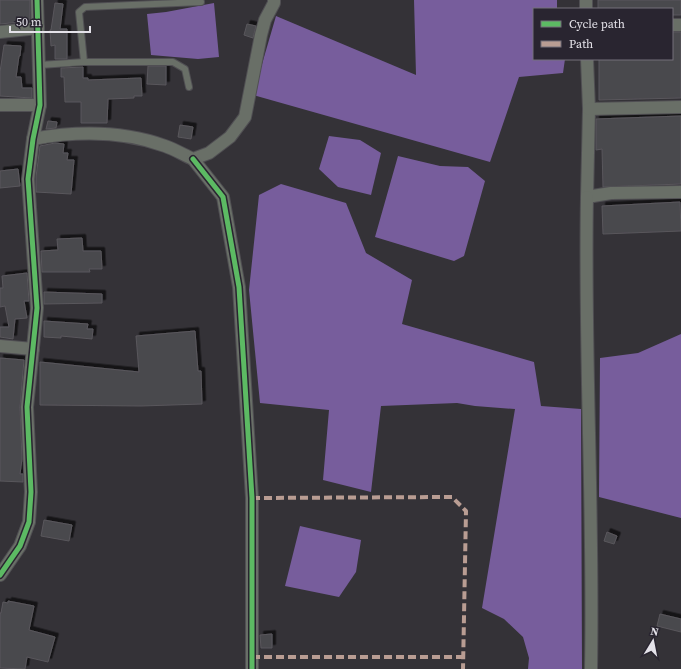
<svg xmlns="http://www.w3.org/2000/svg" width="681" height="669" font-family="'Source Serif 4',serif">
<style>
.water{fill:#775d9c}
.building{fill:#4a484d;stroke:#59575c;filter:url(#shadow)}
.lines{fill:none;stroke-linecap:round;stroke-linejoin:round}
.lane-casing{stroke:#504f53;stroke-width:8}
.street-casing{stroke:#504f53;stroke-width:14}
.lane{stroke:#696f67;stroke-width:6}
.street{stroke:#696f67;stroke-width:12}
.quiet{stroke:#b99d93;stroke-width:4;stroke-dasharray:8 4;stroke-linecap:butt}
.cycleway-casing{stroke:#292530;stroke-width:8}
.cycleway{stroke:#5cba63;stroke-width:5}
</style>
<defs>
<filter id="shadow"><feDropShadow dx="3.5" dy="-3.5" stdDeviation="0" flood-color="#0009"/></filter>
</defs>
<rect width="100%" height="100%" fill="#343237"/>
<g class="water">
<path d="M 414,0 L 557,0 L 557,9 L 534,9 L 534,59 L 565,59 L 563,73 L 519,77 L 490,162 L 253,95 L 276,16 L 416,75 Z"/>
<path d="M 214,3 L 219,57 L 198,59 L 151,55 L 147,14 L 166,12 Z"/>
<path d="M 329,136 L 360,140 L 381,153 L 371,195 L 338,187 L 319,169 Z"/>
<path d="M 398,156 L 440,166 L 468,167 L 485,181 L 464,256 L 454,261 L 375,237 Z"/>
<path d="M 281,184 L 346,203 L 366,253 L 412,280 L 402,324 L 534,362 L 541,406 L 581,409 L 582,669 L 528,669 L 529,658 L 523,637 L 504,619 L 482,608 L 515,409 L 475,406 L 457,403 L 381,406 L 371,492 L 323,480 L 329,410 L 260,403 L 249,290 L 259,195 Z"/>
<path d="M 681,334 L 681,518 L 599,497 L 600,358 L 638,353 Z"/>
<path d="M 300,526 L 361,540 L 356,572 L 339,597 L 285,586 Z"/>
</g>
<g class="building">
<path d="M 0,0 L 30,0 L 30,21 L 0,24 Z"/>
<path d="M 598,0 L 681,0 L 681,15 L 672,15 L 672,9 L 598,9 Z"/>
<path d="M 55,3 L 63,4 L 60,29 L 67,29 L 67,59 L 55,59 L 55,45 L 51,46 L 50,30 L 51,30 Z"/>
<path d="M 247,24 L 256,26 L 253,38 L 244,35 Z"/>
<path d="M 672,32 L 681,32 L 681,98 L 599,100 L 599,59 L 672,59 Z"/>
<path d="M 4,45 L 21,46 L 20,56 L 19,56 L 16,77 L 21,77 L 22,88 L 32,88 L 32,98 L 0,96 L 0,72 Z"/>
<path d="M 148,66 L 166,66 L 166,85 L 147,84 Z"/>
<path d="M 83,67 L 83,78 L 88,78 L 88,80 L 141,78 L 142,96 L 134,96 L 134,98 L 108,99 L 107,123 L 81,123 L 81,102 L 65,102 L 64,77 L 61,77 L 61,68 Z"/>
<path d="M 681,116 L 681,184 L 603,187 L 602,149 L 596,150 L 596,119 Z"/>
<path d="M 48,121 L 57,122 L 56,128 L 46,129 Z"/>
<path d="M 180,125 L 193,127 L 191,139 L 178,137 Z"/>
<path d="M 55,143 L 64,144 L 63,153 L 68,153 L 67,160 L 74,160 L 71,194 L 36,192 L 36,177 L 40,146 Z"/>
<path d="M 18,169 L 20,186 L 0,188 L 0,171 Z"/>
<path d="M 680,202 L 681,231 L 603,234 L 602,206 Z"/>
<path d="M 82,238 L 83,251 L 101,251 L 102,269 L 89,269 L 90,272 L 42,272 L 41,251 L 58,250 L 57,239 Z"/>
<path d="M 27,273 L 29,301 L 24,301 L 27,318 L 15,319 L 13,339 L 0,337 L 0,327 L 9,327 L 5,306 L 0,307 L 0,288 L 3,288 L 2,276 Z"/>
<path d="M 44,292 L 102,294 L 102,303 L 44,304 Z"/>
<path d="M 44,321 L 88,324 L 87,329 L 93,329 L 92,339 L 61,336 L 61,338 L 44,337 Z"/>
<path d="M 195,331 L 198,371 L 201,371 L 202,404 L 141,406 L 40,405 L 40,362 L 139,372 L 136,336 Z"/>
<path d="M 0,358 L 24,360 L 20,407 L 22,459 L 20,474 L 23,474 L 23,482 L 0,481 Z"/>
<path d="M 44,520 L 72,525 L 69,541 L 41,536 Z"/>
<path d="M 607,532 L 617,536 L 614,544 L 604,541 Z"/>
<path d="M 8,601 L 34,606 L 29,630 L 55,637 L 48,662 L 27,657 L 25,669 L 0,668 L 0,613 L 1,613 L 3,602 L 8,603 Z"/>
<path d="M 660,614 L 681,619 L 681,632 L 657,626 Z"/>
<path d="M 272,634 L 272,648 L 261,648 L 260,635 Z"/>
</g>
<g class="lines">
<defs>
<g id="lane">
<path d="M 84,62 L 79,12 L 85,7 L 201,2"/>
<path d="M 40,65 L 84,62 L 173,62 L 185,69 L 189,87"/>
</g>
<g id="street">
<path d="M 586,0 L 586,9"/>
<path d="M 672,25 L 681,25"/>
<path d="M 0,32 L 38,28"/>
<path d="M 587,59 L 589,109 L 587,197 L 611,193 L 681,192"/>
<path d="M 0,105 L 40,105"/>
<path d="M 589,109 L 681,107"/>
<path d="M 33,139 C 77,131 123,131 165,146 C 174,149 184,155 193,159 L 209,153 L 230,137 L 245,117 L 261,35 L 265,20 L 274,3 L 274,0"/>
<path d="M 193,159 L 223,197 L 239,287 L 252,498 L 252,669"/>
<path d="M 587,197 C 584,354 594,512 591,669"/>
<path d="M 0,346 L 33,349"/>
<path d="M 0,575 L 20,546 L 29,522 L 31,492 L 27,407 L 37,308 L 28,179 L 33,139 L 40,105 L 37,0"/>
</g>
</defs>
<use href="#lane" class="lane-casing"/>
<use href="#street" class="street-casing"/>
<use href="#lane" class="lane"/>
<use href="#street" class="street"/>
<g class="quiet">
<path d="M 252,498 L 452,497 L 466,511 L 463,669"/>
<path d="M 252,657 L 464,657"/>
</g>
<defs>
<g id="cycleway">
<path d="M 193,159 L 223,197 L 239,287 L 252,498 L 252,669"/>
<path d="M 0,575 L 20,546 L 29,522 L 31,492 L 27,407 L 37,308 L 28,179 L 33,139 L 40,105 L 37,0"/>
</g>
</defs>
<use href="#cycleway" class="cycleway-casing"/>
<use href="#cycleway" class="cycleway"/>
</g>
<rect x="533" y="8" width="140" height="52" fill="#292530" stroke="#74717a"/>
<rect x="541" y="21" width="20" height="6" fill="#5cba63" stroke="#74717a"/>
<text x="569" y="28" font-size="12" fill="#e4e2e9">Cycle path</text>
<rect x="541" y="41" width="20" height="6" fill="#b99d93" stroke="#74717a"/>
<text x="569" y="48" font-size="12" fill="#e4e2e9">Path</text>
<g transform="translate(653 641) rotate(10)" stroke="#292530" stroke-width="3" paint-order="stroke">
<path d="M0-3L7 15L0 10L-7 15Z" fill="#e4e2e9"/>
<text y="-6" font-size="11" font-weight="bold" text-anchor="middle" fill="#e4e2e9">N</text>
</g>
<path d="M10 26v6h80v-6" fill="none" stroke="#e4e2e9" stroke-width="2"/>
<text x="16" y="26" font-size="12" fill="#e4e2e9" stroke="#292530" stroke-width="3" paint-order="stroke">50 m</text>
</svg>
